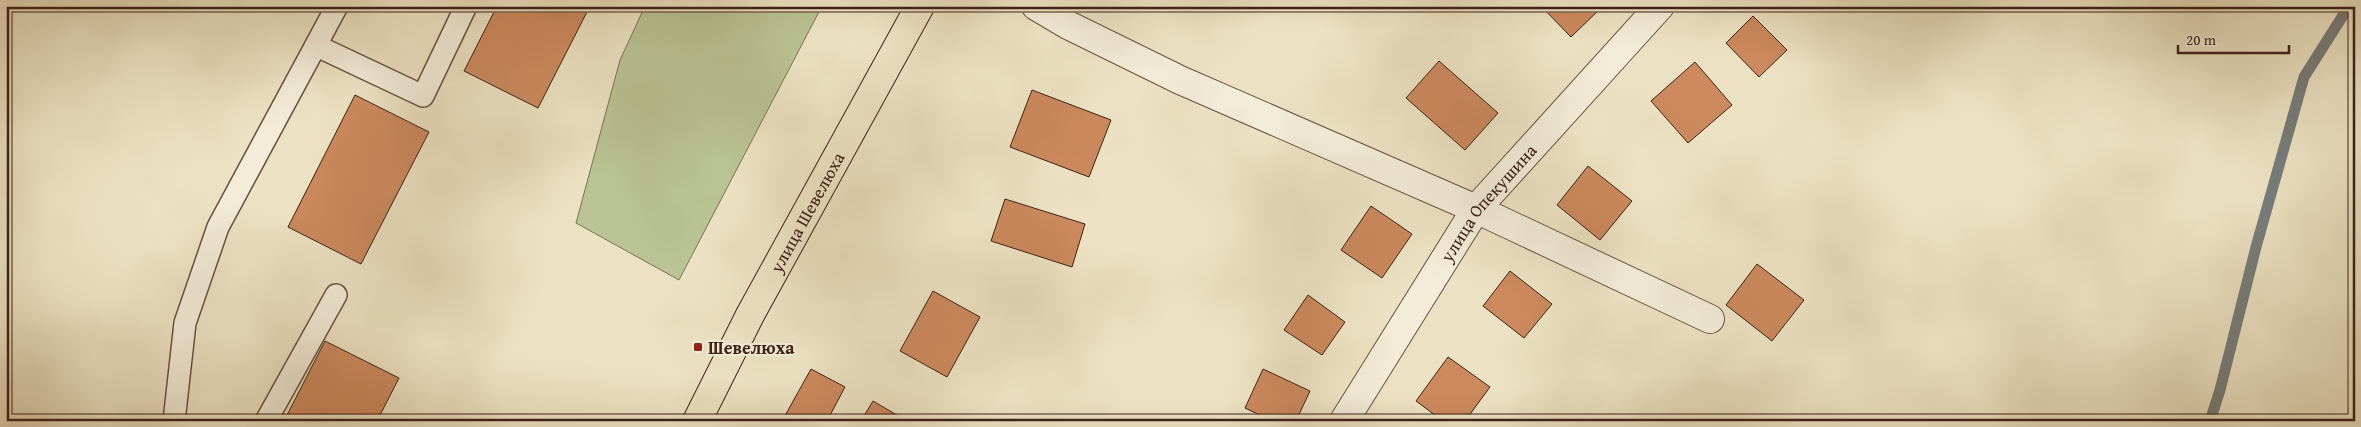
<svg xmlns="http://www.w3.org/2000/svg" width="2361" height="427" font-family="'Gentium Book Plus',serif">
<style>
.green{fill:#b9c393;stroke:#7a7255}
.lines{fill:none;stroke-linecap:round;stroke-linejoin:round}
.stream{stroke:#777d7c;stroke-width:11}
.building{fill:#cb895d;stroke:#3b2217}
.service-casing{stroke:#675242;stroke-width:24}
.minor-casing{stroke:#675242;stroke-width:30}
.primary-casing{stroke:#3b2217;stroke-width:30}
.service{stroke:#f3ecd8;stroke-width:21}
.minor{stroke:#f3ecd8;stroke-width:28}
.primary{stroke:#ece2c3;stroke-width:28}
.poi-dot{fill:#8f2418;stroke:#f3ecd8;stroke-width:2}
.labels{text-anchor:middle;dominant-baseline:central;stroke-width:4.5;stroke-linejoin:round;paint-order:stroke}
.street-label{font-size:18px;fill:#3b2217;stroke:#f3ecd8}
.poi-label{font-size:18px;font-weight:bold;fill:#3b2217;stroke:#f3ecd8;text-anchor:start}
</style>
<rect width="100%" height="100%" fill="#ece2c3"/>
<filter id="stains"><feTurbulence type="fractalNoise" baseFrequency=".004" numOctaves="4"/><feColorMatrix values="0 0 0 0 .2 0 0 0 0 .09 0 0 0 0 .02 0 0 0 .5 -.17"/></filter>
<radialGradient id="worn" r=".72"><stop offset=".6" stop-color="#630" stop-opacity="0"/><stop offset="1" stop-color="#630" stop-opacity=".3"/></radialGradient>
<path class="green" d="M 645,6 L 822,6 L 679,280 L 576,223 L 620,60 Z"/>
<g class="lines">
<path class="stream" d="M 2210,421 L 2220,390 L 2256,247 L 2304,77 L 2349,6"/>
</g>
<g class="building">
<path d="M 497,6 L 590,6 L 538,108 L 464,71 Z"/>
<path d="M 1541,6 L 1603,6 L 1571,37 Z"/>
<path d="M 1753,16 L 1787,50 L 1759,77 L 1726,43 Z"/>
<path d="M 1439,61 L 1498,113 L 1465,150 L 1406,98 Z"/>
<path d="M 1695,62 L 1732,105 L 1688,143 L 1651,101 Z"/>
<path d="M 1032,90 L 1111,120 L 1089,177 L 1010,147 Z"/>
<path d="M 355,95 L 429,132 L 361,264 L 288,227 Z"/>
<path d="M 1588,166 L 1632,201 L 1600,240 L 1557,205 Z"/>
<path d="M 1005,199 L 1085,224 L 1072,267 L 991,241 Z"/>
<path d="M 1371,206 L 1412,234 L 1382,278 L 1341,250 Z"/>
<path d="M 1757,264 L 1804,300 L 1772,341 L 1726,305 Z"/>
<path d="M 1510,271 L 1552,304 L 1524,338 L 1483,306 Z"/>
<path d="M 933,291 L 980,317 L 947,377 L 900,351 Z"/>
<path d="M 1308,295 L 1345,322 L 1322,355 L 1284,330 Z"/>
<path d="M 325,341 L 399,378 L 377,421 L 284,421 Z"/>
<path d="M 1448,357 L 1490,387 L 1465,421 L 1443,421 L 1416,401 Z"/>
<path d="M 811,369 L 845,387 L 827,421 L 782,421 Z"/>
<path d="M 1263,369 L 1310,391 L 1296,421 L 1272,421 L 1245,408 Z"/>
<path d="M 873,401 L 907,421 L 861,421 Z"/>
</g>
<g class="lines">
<defs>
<g id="service">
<path d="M 317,46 L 423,96 L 466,6"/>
<path d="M 174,421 L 185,323 L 218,227 L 337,6"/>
<path d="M 266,421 L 336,295"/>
</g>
<g id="minor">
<path d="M 1036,6 L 1068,25 L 1180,80 L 1476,209 L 1710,319"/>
<path id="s1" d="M 1344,421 L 1476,209 L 1660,6"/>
</g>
<g id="primary">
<path id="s2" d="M 697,421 L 750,315 L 920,6"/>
</g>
</defs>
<use href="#service" class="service-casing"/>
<use href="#minor" class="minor-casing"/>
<use href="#primary" class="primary-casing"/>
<use href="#service" class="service"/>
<use href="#minor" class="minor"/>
<use href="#primary" class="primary"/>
</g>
<rect class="poi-dot" x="693" y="342" width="10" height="10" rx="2.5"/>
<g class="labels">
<g class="street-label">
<text stroke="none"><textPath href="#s1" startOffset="262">улица Опекушина</textPath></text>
<text stroke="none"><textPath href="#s2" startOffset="236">улица Шевелюха</textPath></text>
</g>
<g class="poi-label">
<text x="708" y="347">Шевелюха</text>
</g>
</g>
<rect width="2361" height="427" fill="none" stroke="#ece2c3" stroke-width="25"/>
<rect x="8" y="8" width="2346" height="412" fill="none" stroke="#3b2217" stroke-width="2.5"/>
<rect x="12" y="12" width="2336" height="402" fill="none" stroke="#3b2217"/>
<path d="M2178 45v8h111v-8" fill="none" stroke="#3b2217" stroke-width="2.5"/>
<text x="2186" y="45" font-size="15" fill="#3b2217" stroke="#f3ecd8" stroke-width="4" paint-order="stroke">20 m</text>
<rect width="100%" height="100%" filter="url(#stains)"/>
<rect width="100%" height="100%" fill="url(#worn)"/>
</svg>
